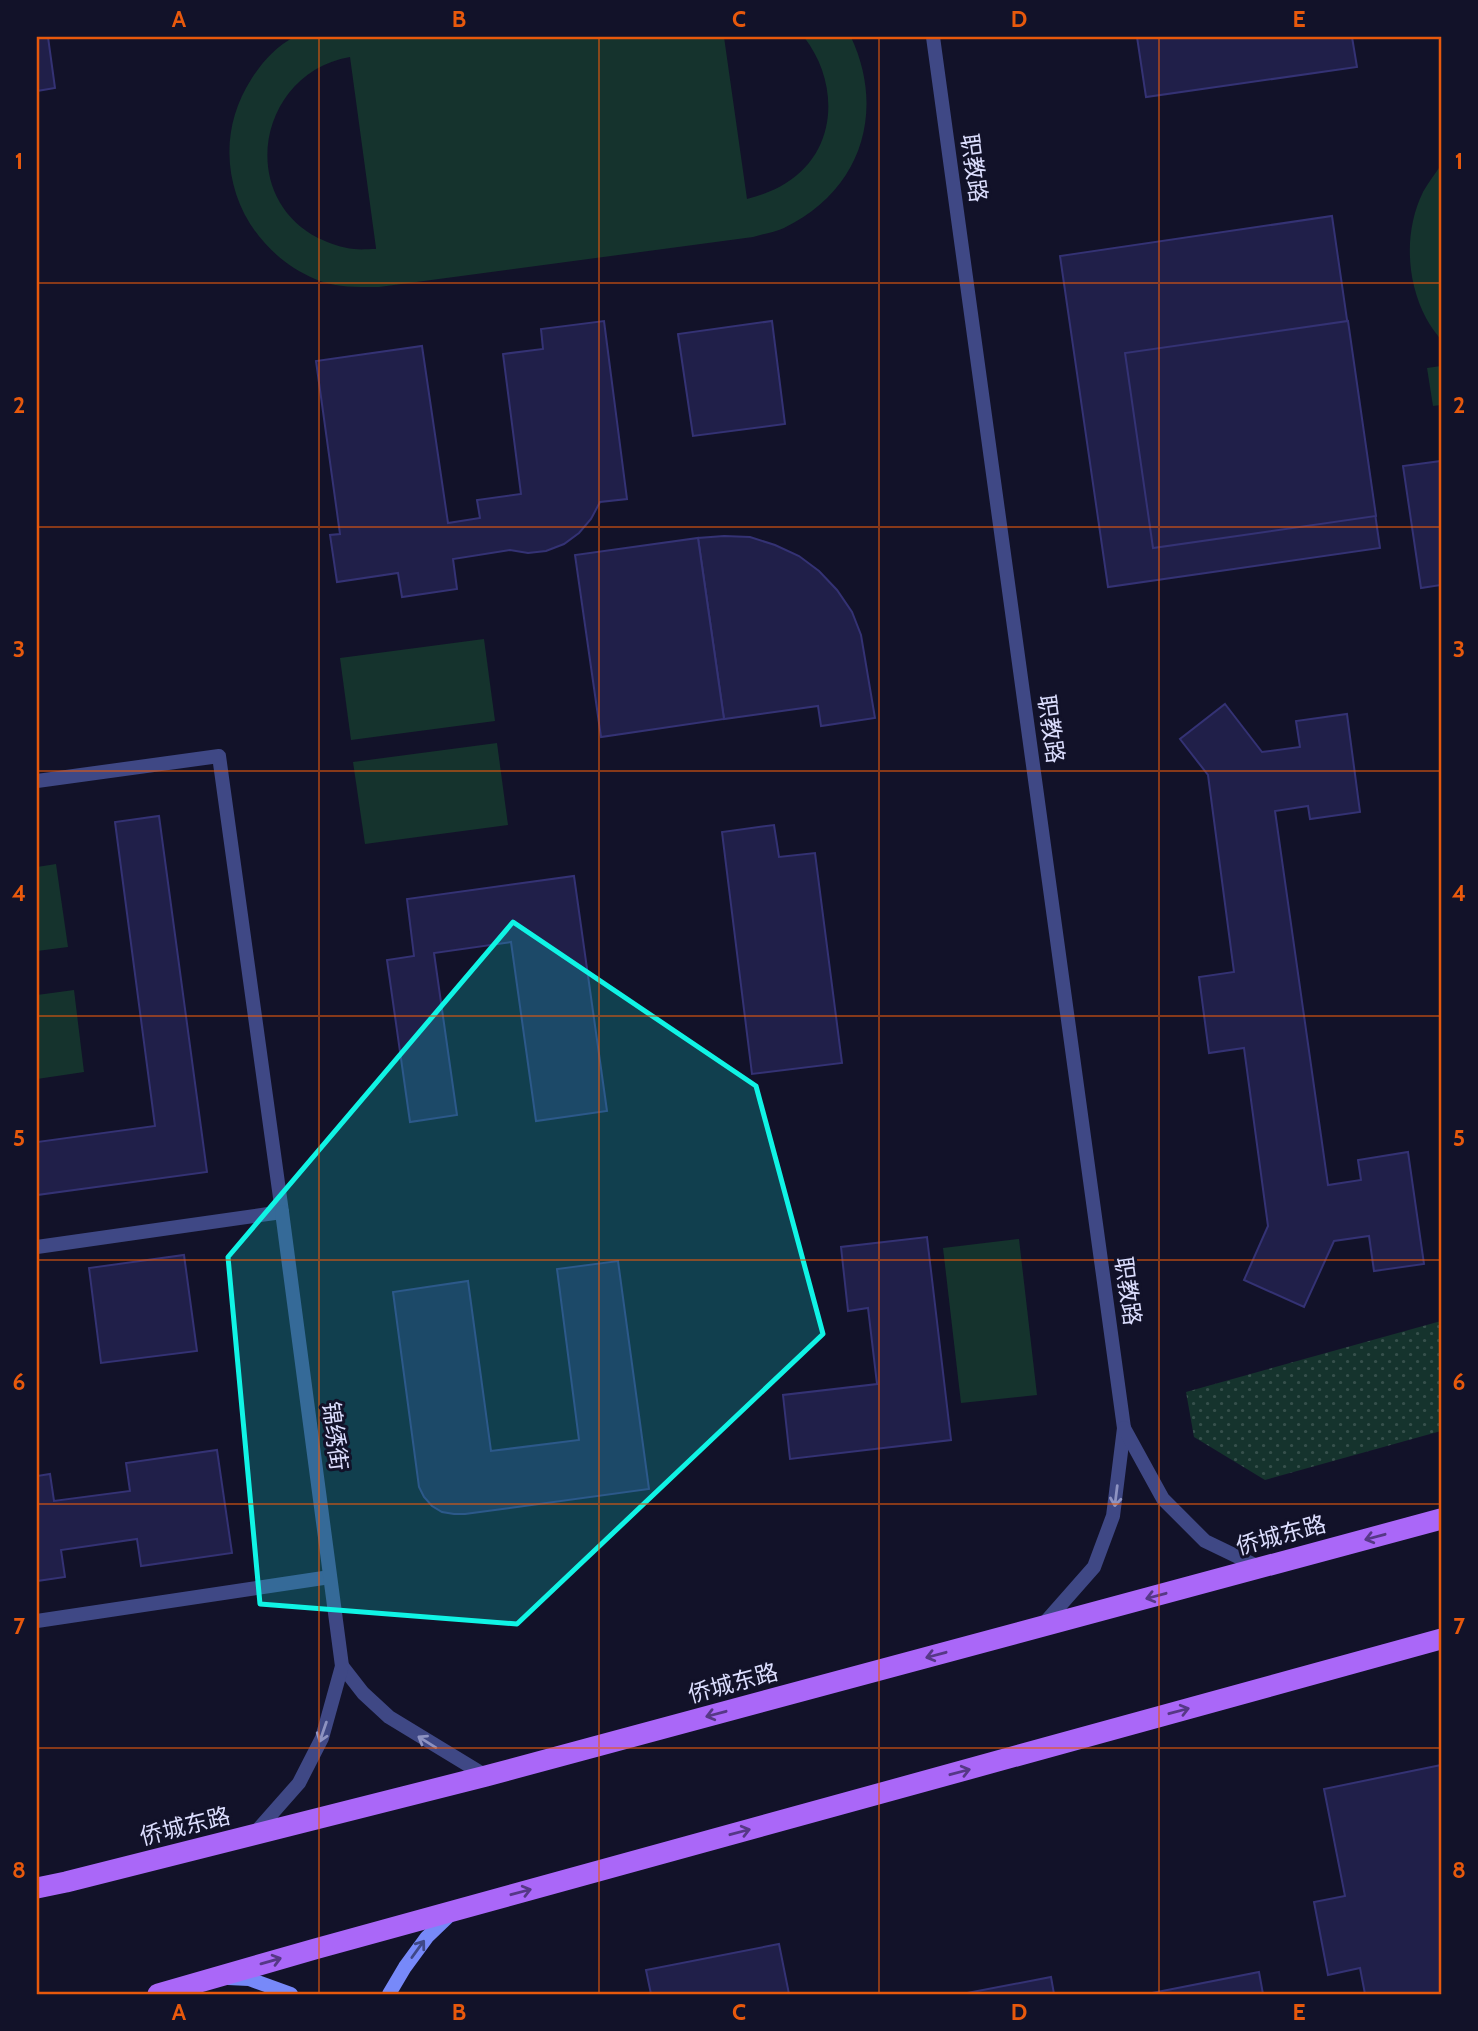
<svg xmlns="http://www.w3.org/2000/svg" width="1478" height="2031" font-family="Cabin,'Noto Sans SC',sans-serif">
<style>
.grass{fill:#15332d;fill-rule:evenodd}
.park{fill:url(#park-dots)}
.building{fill:#201f49;stroke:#343274;stroke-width:2}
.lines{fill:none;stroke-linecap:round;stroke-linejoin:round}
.lane{stroke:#3f4885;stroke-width:14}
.street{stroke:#3f4885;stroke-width:14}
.secondary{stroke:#7789f9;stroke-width:14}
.primary{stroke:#aa67f8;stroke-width:21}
.oneway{stroke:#8d92c1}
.oneway2{stroke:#563886}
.oneway3{stroke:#3f4887}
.marked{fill:#10f4e5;fill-opacity:0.2;stroke:#10f4e5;stroke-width:5;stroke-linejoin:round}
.grid{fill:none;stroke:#e8590c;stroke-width:2;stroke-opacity:0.55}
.labels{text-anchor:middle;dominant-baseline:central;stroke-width:6;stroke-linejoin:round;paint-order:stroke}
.street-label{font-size:23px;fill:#dbddfd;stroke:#121229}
.neatline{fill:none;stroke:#e8590c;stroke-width:2.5}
.grid-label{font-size:23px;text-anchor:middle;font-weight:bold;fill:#e8590c}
</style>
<defs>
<pattern id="park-dots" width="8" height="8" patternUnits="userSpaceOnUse" patternTransform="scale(1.75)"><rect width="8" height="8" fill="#15332d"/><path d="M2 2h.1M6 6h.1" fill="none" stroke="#36504c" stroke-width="1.8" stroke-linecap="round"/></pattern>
</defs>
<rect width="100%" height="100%" fill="#121229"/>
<g class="grass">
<path d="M 294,37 L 724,37 L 747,199 C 761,195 774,191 786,183 C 839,150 839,82 804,37 L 851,37 C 886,112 861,191 784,228 C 775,232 763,234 753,237 L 379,287 C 358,287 335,288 315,279 C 236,245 204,151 252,78 C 263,61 277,46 294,37 ZM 350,57 L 376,248 L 376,249 C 369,249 361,250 354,249 C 342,248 329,243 318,238 C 235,195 260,72 350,57 Z"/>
<path d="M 1441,165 L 1441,340 C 1436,333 1430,326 1426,318 C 1406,280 1404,231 1423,192 C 1428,183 1435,174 1441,165 Z"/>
<path d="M 1441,366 L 1441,405 L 1433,406 L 1427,368 Z"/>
<path d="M 484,639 L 495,721 L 351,740 L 340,658 Z"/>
<path d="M 497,743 L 508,825 L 365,844 L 353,762 Z"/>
<path d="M 56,864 L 68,947 L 37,951 L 37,867 Z"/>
<path d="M 74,990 L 84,1072 L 37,1079 L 37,995 Z"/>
<path d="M 1019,1239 L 1037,1395 L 961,1403 L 943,1248 Z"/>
</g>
<path class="park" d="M 1441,1321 L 1441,1431 L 1265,1480 L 1194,1437 L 1186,1392 Z"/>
<g class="building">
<path d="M 37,37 L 48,37 L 55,88 L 37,91 Z"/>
<path d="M 1137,37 L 1352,37 L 1357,67 L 1146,97 Z"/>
<path d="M 1332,216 L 1380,548 L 1108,587 L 1060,256 Z"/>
<path d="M 604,321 L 627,499 L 600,502 L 591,519 L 579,533 L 564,544 L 546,551 L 528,553 L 510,550 L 453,559 L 457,589 L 402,597 L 398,573 L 337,582 L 330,535 L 340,534 L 316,361 L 422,346 L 448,523 L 480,518 L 477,500 L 521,494 L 503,354 L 543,349 L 541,329 Z"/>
<path d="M 772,321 L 785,424 L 693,436 L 678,334 Z"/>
<path d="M 1348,321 L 1376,516 L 1153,548 L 1125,353 Z"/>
<path d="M 1441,461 L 1441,585 L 1421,588 L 1403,466 Z"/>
<path d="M 724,536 L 750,537 L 775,545 L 799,556 L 819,571 L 837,590 L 852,612 L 861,635 L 875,718 L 821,726 L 818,706 L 724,719 L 698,538 Z"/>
<path d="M 698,538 L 724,719 L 601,737 L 575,555 Z"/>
<path d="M 1225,704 L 1262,752 L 1300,747 L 1296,721 L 1347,714 L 1360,812 L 1310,819 L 1308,806 L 1275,811 L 1328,1185 L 1361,1180 L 1358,1160 L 1408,1152 L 1424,1264 L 1374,1271 L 1369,1236 L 1334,1241 L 1304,1307 L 1244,1280 L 1268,1226 L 1244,1048 L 1209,1053 L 1199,977 L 1234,972 L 1208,775 L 1180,739 Z"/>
<path d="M 159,816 L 207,1172 L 37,1195 L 37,1142 L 155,1126 L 115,822 Z"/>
<path d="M 774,825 L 779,857 L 815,853 L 842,1063 L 752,1074 L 722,832 Z"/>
<path d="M 574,876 L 607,1111 L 536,1121 L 511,942 L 434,953 L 457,1115 L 410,1122 L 387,960 L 414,956 L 407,899 Z"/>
<path d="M 927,1237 L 951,1440 L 790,1459 L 783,1395 L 877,1384 L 868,1308 L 848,1311 L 841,1247 Z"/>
<path d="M 184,1255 L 197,1351 L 101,1363 L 89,1268 Z"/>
<path d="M 618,1261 L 649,1489 L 465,1514 L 454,1514 L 442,1512 L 432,1506 L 424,1497 L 419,1487 L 393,1292 L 468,1281 L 491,1451 L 579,1440 L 557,1269 Z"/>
<path d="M 217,1450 L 232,1553 L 141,1566 L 137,1539 L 61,1550 L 65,1577 L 37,1581 L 37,1476 L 50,1474 L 54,1501 L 130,1491 L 126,1463 Z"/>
<path d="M 1441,1765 L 1441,1994 L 1365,1994 L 1360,1968 L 1328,1975 L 1314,1902 L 1345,1896 L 1324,1789 Z"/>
<path d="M 779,1944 L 789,1994 L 651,1994 L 646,1970 Z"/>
<path d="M 1259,1972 L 1263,1994 L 1147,1994 Z"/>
<path d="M 1051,1977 L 1054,1994 L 962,1994 Z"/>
</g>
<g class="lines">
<g class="lane">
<path d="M 37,781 L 219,756 L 282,1212 L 37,1247"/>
<path d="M 37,1621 L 330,1577"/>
</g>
<g class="street">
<path d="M 933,37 L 1124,1428 L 1113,1516 L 1094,1567 L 1042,1626"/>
<path d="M 1124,1428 L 1163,1499 L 1205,1541 L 1261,1568"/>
<path d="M 342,1666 L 363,1693 L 389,1717 L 486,1776"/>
<path d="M 255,1833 L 299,1783 L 322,1738 L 342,1666 L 282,1212"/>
</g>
<g class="secondary">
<path d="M 228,1978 L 249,1979 L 291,1994"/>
<path d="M 389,1994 L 405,1967 L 427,1937 L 452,1913"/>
</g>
<g class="primary">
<path d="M 37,1888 L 66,1882 L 486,1776 L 1441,1519"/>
<path d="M 158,1994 L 315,1949 L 1441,1639"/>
</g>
</g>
<defs><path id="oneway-shaft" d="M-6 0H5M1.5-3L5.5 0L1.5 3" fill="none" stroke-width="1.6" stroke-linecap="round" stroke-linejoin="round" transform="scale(1.75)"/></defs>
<g class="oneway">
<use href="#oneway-shaft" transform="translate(1116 1496) rotate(97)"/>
<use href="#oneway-shaft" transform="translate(323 1732) rotate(109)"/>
<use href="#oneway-shaft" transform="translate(427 1742) rotate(-148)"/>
</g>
<g class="oneway2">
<use href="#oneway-shaft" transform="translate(1375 1537) rotate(165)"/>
<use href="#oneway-shaft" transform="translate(1156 1596) rotate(165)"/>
<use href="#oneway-shaft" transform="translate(936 1655) rotate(165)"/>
<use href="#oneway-shaft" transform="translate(1179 1711) rotate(-15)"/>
<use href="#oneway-shaft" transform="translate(716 1714) rotate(165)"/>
<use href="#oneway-shaft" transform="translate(960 1772) rotate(-15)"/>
<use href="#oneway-shaft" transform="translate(740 1832) rotate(-15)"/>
<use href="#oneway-shaft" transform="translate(521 1892) rotate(-15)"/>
<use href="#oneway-shaft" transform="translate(271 1961) rotate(-16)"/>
</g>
<use class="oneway3" href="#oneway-shaft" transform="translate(418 1949) rotate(-54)"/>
<path class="marked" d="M 513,922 L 756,1086 L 823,1334 L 517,1624 L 260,1604 L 228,1257 Z"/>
<path class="grid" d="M 319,37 L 319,1994M 599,37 L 599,1994M 879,37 L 879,1994M 1159,37 L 1159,1994M 37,283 L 1441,283M 37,527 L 1441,527M 37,771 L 1441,771M 37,1016 L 1441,1016M 37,1260 L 1441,1260M 37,1504 L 1441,1504M 37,1748 L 1441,1748"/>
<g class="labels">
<g class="street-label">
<text transform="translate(974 168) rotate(82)">职教路</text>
<text transform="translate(1051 729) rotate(82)">职教路</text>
<text transform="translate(1128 1291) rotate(82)">职教路</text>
<text transform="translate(335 1436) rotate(83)">锦绣街</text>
<text transform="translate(1281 1535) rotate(-15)">侨城东路</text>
<text transform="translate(733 1683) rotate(-15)">侨城东路</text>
<text transform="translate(185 1826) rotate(-14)">侨城东路</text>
</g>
</g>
<rect width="1478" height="2031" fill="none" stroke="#121229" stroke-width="77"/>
<rect x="38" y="38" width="1402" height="1955" class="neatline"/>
<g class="grid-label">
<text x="179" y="27">A</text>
<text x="459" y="27">B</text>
<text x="739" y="27">C</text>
<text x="1019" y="27">D</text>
<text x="1299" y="27">E</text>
<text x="19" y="169">1</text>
<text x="1459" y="169">1</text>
<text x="19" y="413">2</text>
<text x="1459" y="413">2</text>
<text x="19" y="657">3</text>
<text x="1459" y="657">3</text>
<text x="19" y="901">4</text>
<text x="1459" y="901">4</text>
<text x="19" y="1146">5</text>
<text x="1459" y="1146">5</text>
<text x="19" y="1390">6</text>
<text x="1459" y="1390">6</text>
<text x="19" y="1634">7</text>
<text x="1459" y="1634">7</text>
<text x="19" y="1878">8</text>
<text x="1459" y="1878">8</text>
<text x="179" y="2020">A</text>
<text x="459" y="2020">B</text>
<text x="739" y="2020">C</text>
<text x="1019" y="2020">D</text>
<text x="1299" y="2020">E</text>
</g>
</svg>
